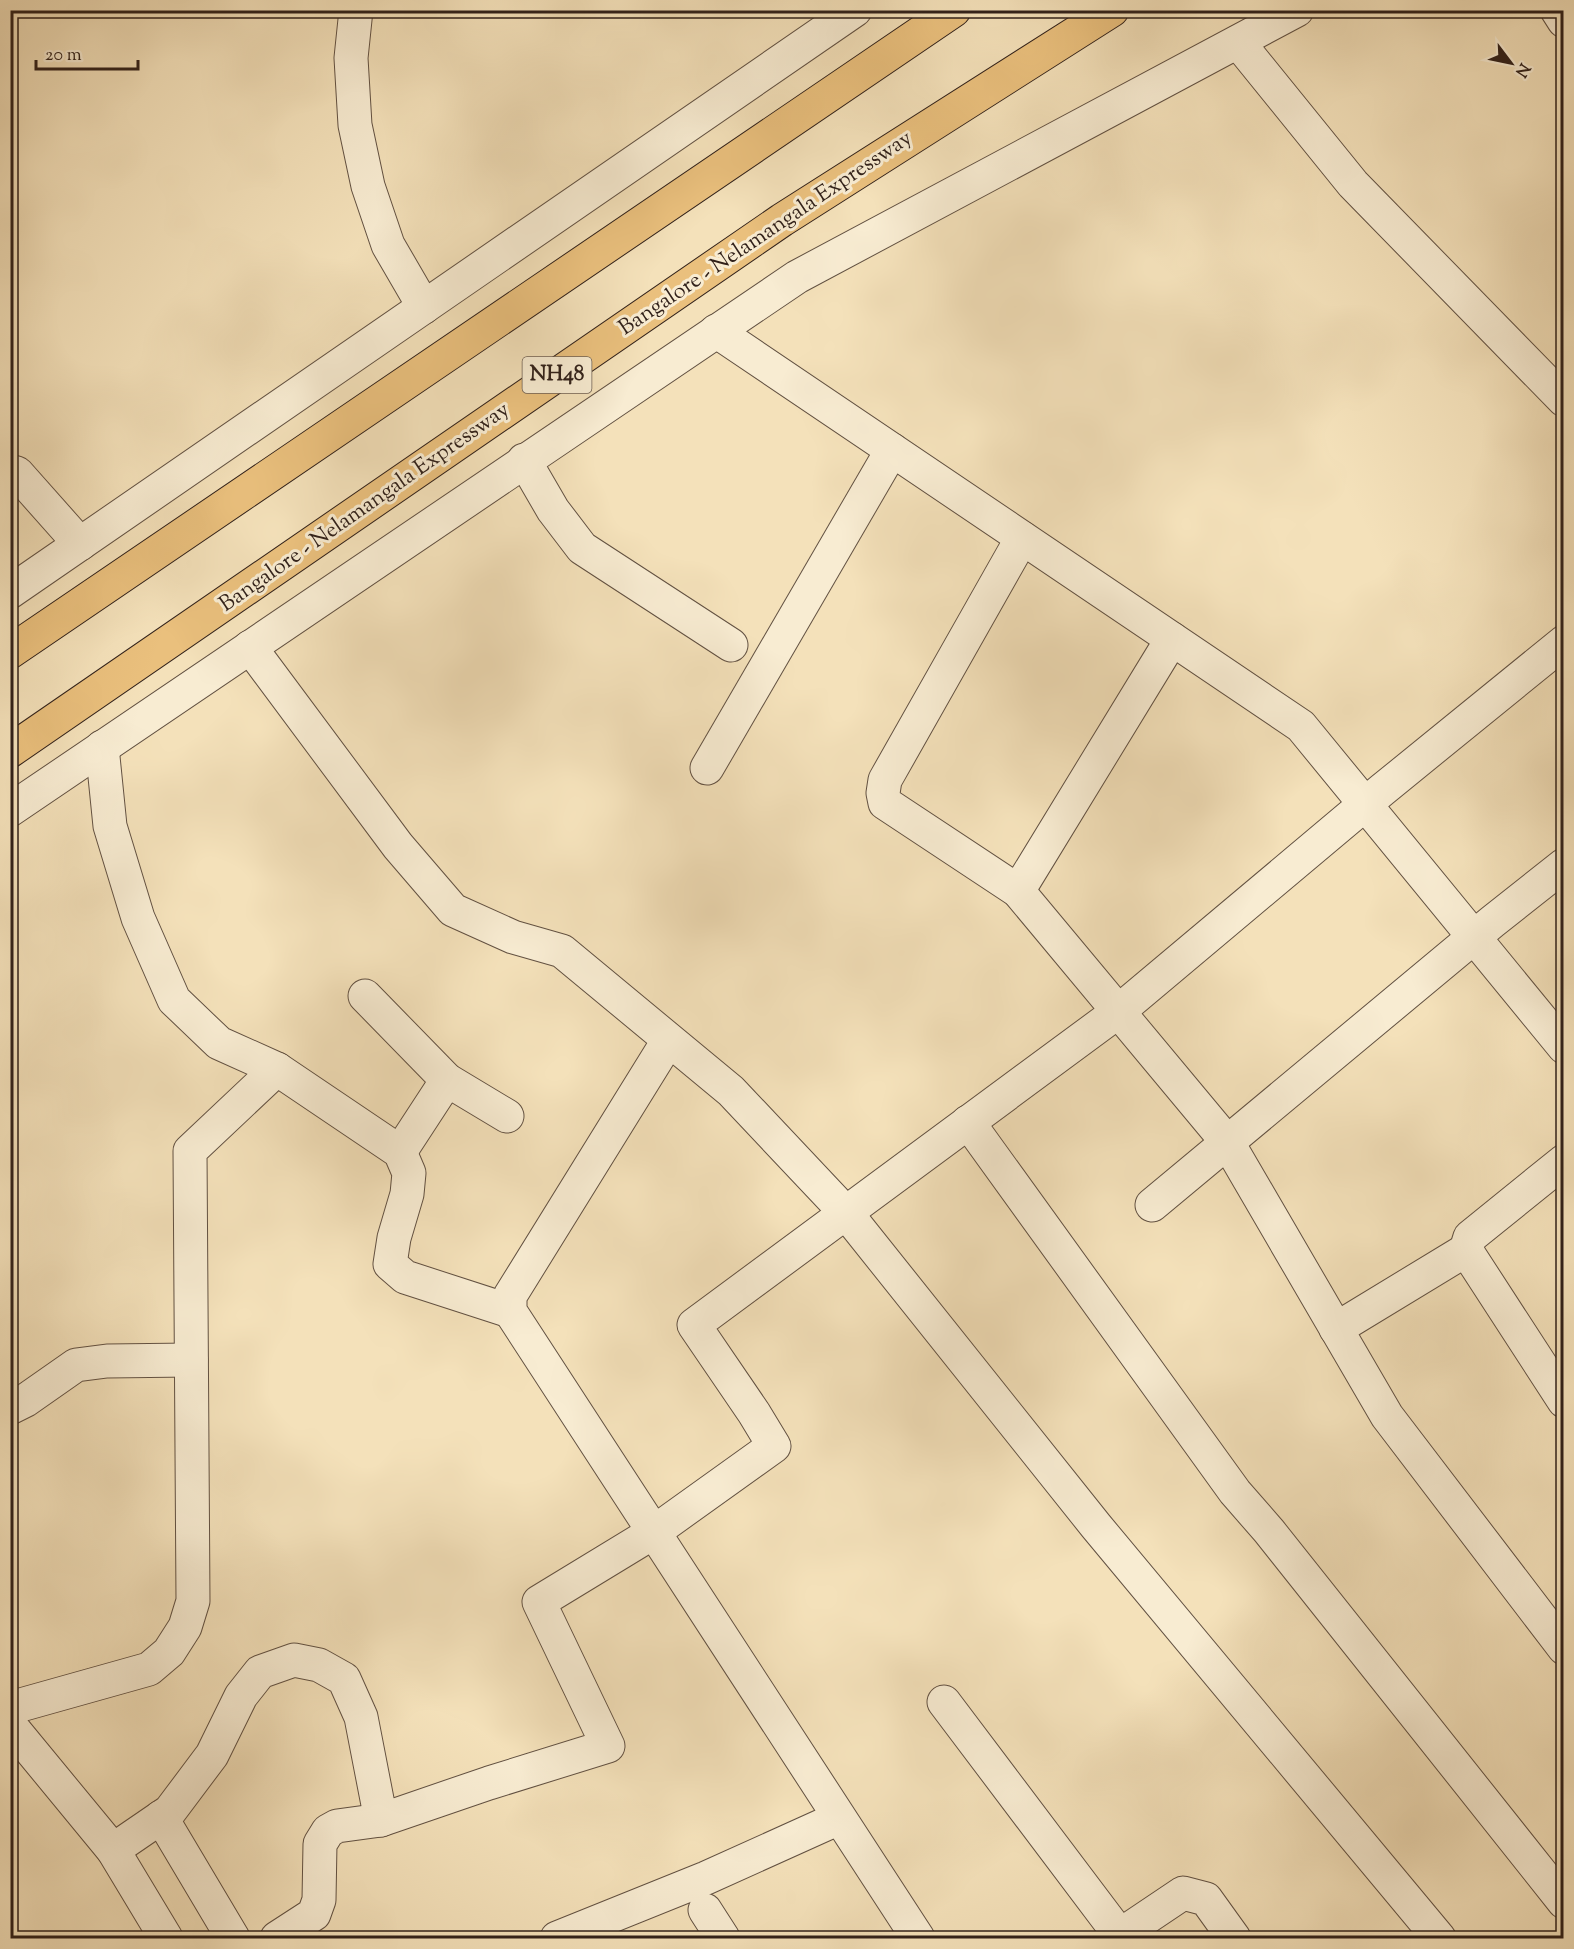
<svg xmlns="http://www.w3.org/2000/svg" width="1574" height="1949" font-family="'Sorts Mill Goudy',serif">
<style>
.lines{fill:none;stroke-linecap:round;stroke-linejoin:round}
.minor-casing{stroke:#625142;stroke-width:35}
.highway-casing{stroke:#31211a;stroke-width:35}
.minor{stroke:#f8ecd2;stroke-width:33}
.highway{stroke:#eac07d;stroke-width:33}
.labels{text-anchor:middle;dominant-baseline:central;stroke-width:6;stroke-linejoin:round;paint-order:stroke}
.shield{fill:#f8ecd2;stroke:#6d5e51;stroke-width:1.5}
.shield-label{font-size:21px;font-weight:bold;fill:#31211a}
.street-label{font-size:22px;fill:#31211a;stroke:#f8ecd2}
</style>
<rect width="100%" height="100%" fill="#f4e1ba"/>
<filter id="stains"><feTurbulence type="fractalNoise" baseFrequency=".00333" numOctaves="4"/><feColorMatrix values="0 0 0 0 .2 0 0 0 0 .09 0 0 0 0 .02 0 0 0 .5 -.17"/></filter>
<radialGradient id="worn" r=".72"><stop offset=".6" stop-color="#630" stop-opacity="0"/><stop offset="1" stop-color="#630" stop-opacity=".3"/></radialGradient>
<g class="lines">
<defs>
<g id="minor">
<path d="M 356,10 L 351,58 L 355,125 L 368,186 L 388,245 L 424,307"/>
<path d="M 1557,10 L 1564,21"/>
<path d="M 1238,42 L 1353,184 L 1564,400"/>
<path d="M 716,331 L 1301,726 L 1564,1047"/>
<path d="M 524,460 L 553,510 L 582,548 L 731,645"/>
<path d="M 10,471 L 17,473 L 80,544"/>
<path d="M 1022,538 L 885,780 L 883,793 L 885,803 L 1018,891 L 1228,1143 L 1387,1416 L 1564,1648"/>
<path d="M 10,592 L 855,10"/>
<path d="M 250,647 L 398,846 L 453,910 L 513,937 L 562,951 L 731,1091 L 847,1214 L 1096,1526 L 1439,1938"/>
<path d="M 102,747 L 110,826 L 138,918 L 174,1000 L 219,1043 L 277,1069 L 400,1152 L 409,1173 L 407,1194 L 394,1238 L 390,1264 L 405,1277 L 510,1311"/>
<path d="M 707,768 L 892,450"/>
<path d="M 10,810 L 797,277 L 1297,10"/>
<path d="M 1018,891 L 1172,639"/>
<path d="M 365,996 L 447,1080 L 507,1116"/>
<path d="M 668,1041 L 510,1296 L 510,1311 L 918,1938"/>
<path d="M 968,1122 L 1235,1492 L 1269,1531 L 1564,1902"/>
<path d="M 400,1152 L 447,1080"/>
<path d="M 1564,1161 L 1470,1237 L 1466,1250 L 1564,1401"/>
<path d="M 1152,1205 L 1492,922 L 1564,865"/>
<path d="M 1336,1329 L 1466,1250"/>
<path d="M 10,1408 L 26,1400 L 76,1365 L 107,1361 L 191,1360"/>
<path d="M 944,1702 L 1122,1938"/>
<path d="M 10,1708 L 149,1669 L 169,1652 L 185,1627 L 193,1601 L 190,1151 L 277,1069"/>
<path d="M 10,1725 L 113,1850 L 166,1938"/>
<path d="M 161,1817 L 233,1938"/>
<path d="M 113,1850 L 170,1811 L 212,1755 L 241,1696 L 260,1672 L 294,1660 L 319,1665 L 344,1679 L 361,1717 L 381,1820 L 489,1783 L 608,1746 L 539,1602 L 654,1532 L 774,1446 L 754,1413 L 694,1325 L 1119,1011 L 1382,790 L 1564,642"/>
<path d="M 705,1910 L 723,1938"/>
<path d="M 277,1938 L 314,1914 L 319,1900 L 320,1844 L 328,1831 L 337,1826 L 381,1820"/>
<path d="M 557,1938 L 706,1878 L 839,1818"/>
<path d="M 1116,1938 L 1183,1893 L 1206,1899 L 1234,1938"/>
</g>
<g id="highway">
<path d="M 10,652 L 954,10"/>
<path d="M 10,751 L 782,220 L 1112,10"/>
</g>
</defs>
<use href="#minor" class="minor-casing"/>
<use href="#highway" class="highway-casing"/>
<use href="#minor" class="minor"/>
<use href="#highway" class="highway"/>
</g>
<g class="labels">
<rect class="shield" x="522.5" y="357" width="69" height="36" rx="4.5"/>
<g class="shield-label">
<text x="557" y="375">NH48</text>
</g>
<g class="street-label">
<text transform="translate(766 234) rotate(-34)">Bangalore - Nelamangala Expressway</text>
<text transform="translate(365 508) rotate(-35)">Bangalore - Nelamangala Expressway</text>
</g>
</g>
<rect width="1574" height="1949" fill="none" stroke="#f4e1ba" stroke-width="36"/>
<rect x="12" y="12" width="1550" height="1925" fill="none" stroke="#31211a" stroke-width="3"/>
<rect x="18" y="18" width="1538" height="1913" fill="none" stroke="#31211a" stroke-width="1.5"/>
<g transform="translate(1511 63) rotate(122)" stroke="#f8ecd2" stroke-width="4.5" paint-order="stroke">
<path d="M0-4.5L10 22L0 15L-10 22Z" fill="#31211a"/>
<text y="-9" font-size="16" font-weight="bold" text-anchor="middle" fill="#31211a">N</text>
</g>
<path d="M36 60v9h102v-9" fill="none" stroke="#31211a" stroke-width="3"/>
<text x="45" y="60" font-size="18" fill="#31211a" stroke="#f8ecd2" stroke-width="4.5" paint-order="stroke">20 m</text>
<rect width="100%" height="100%" filter="url(#stains)"/>
<rect width="100%" height="100%" fill="url(#worn)"/>
</svg>
